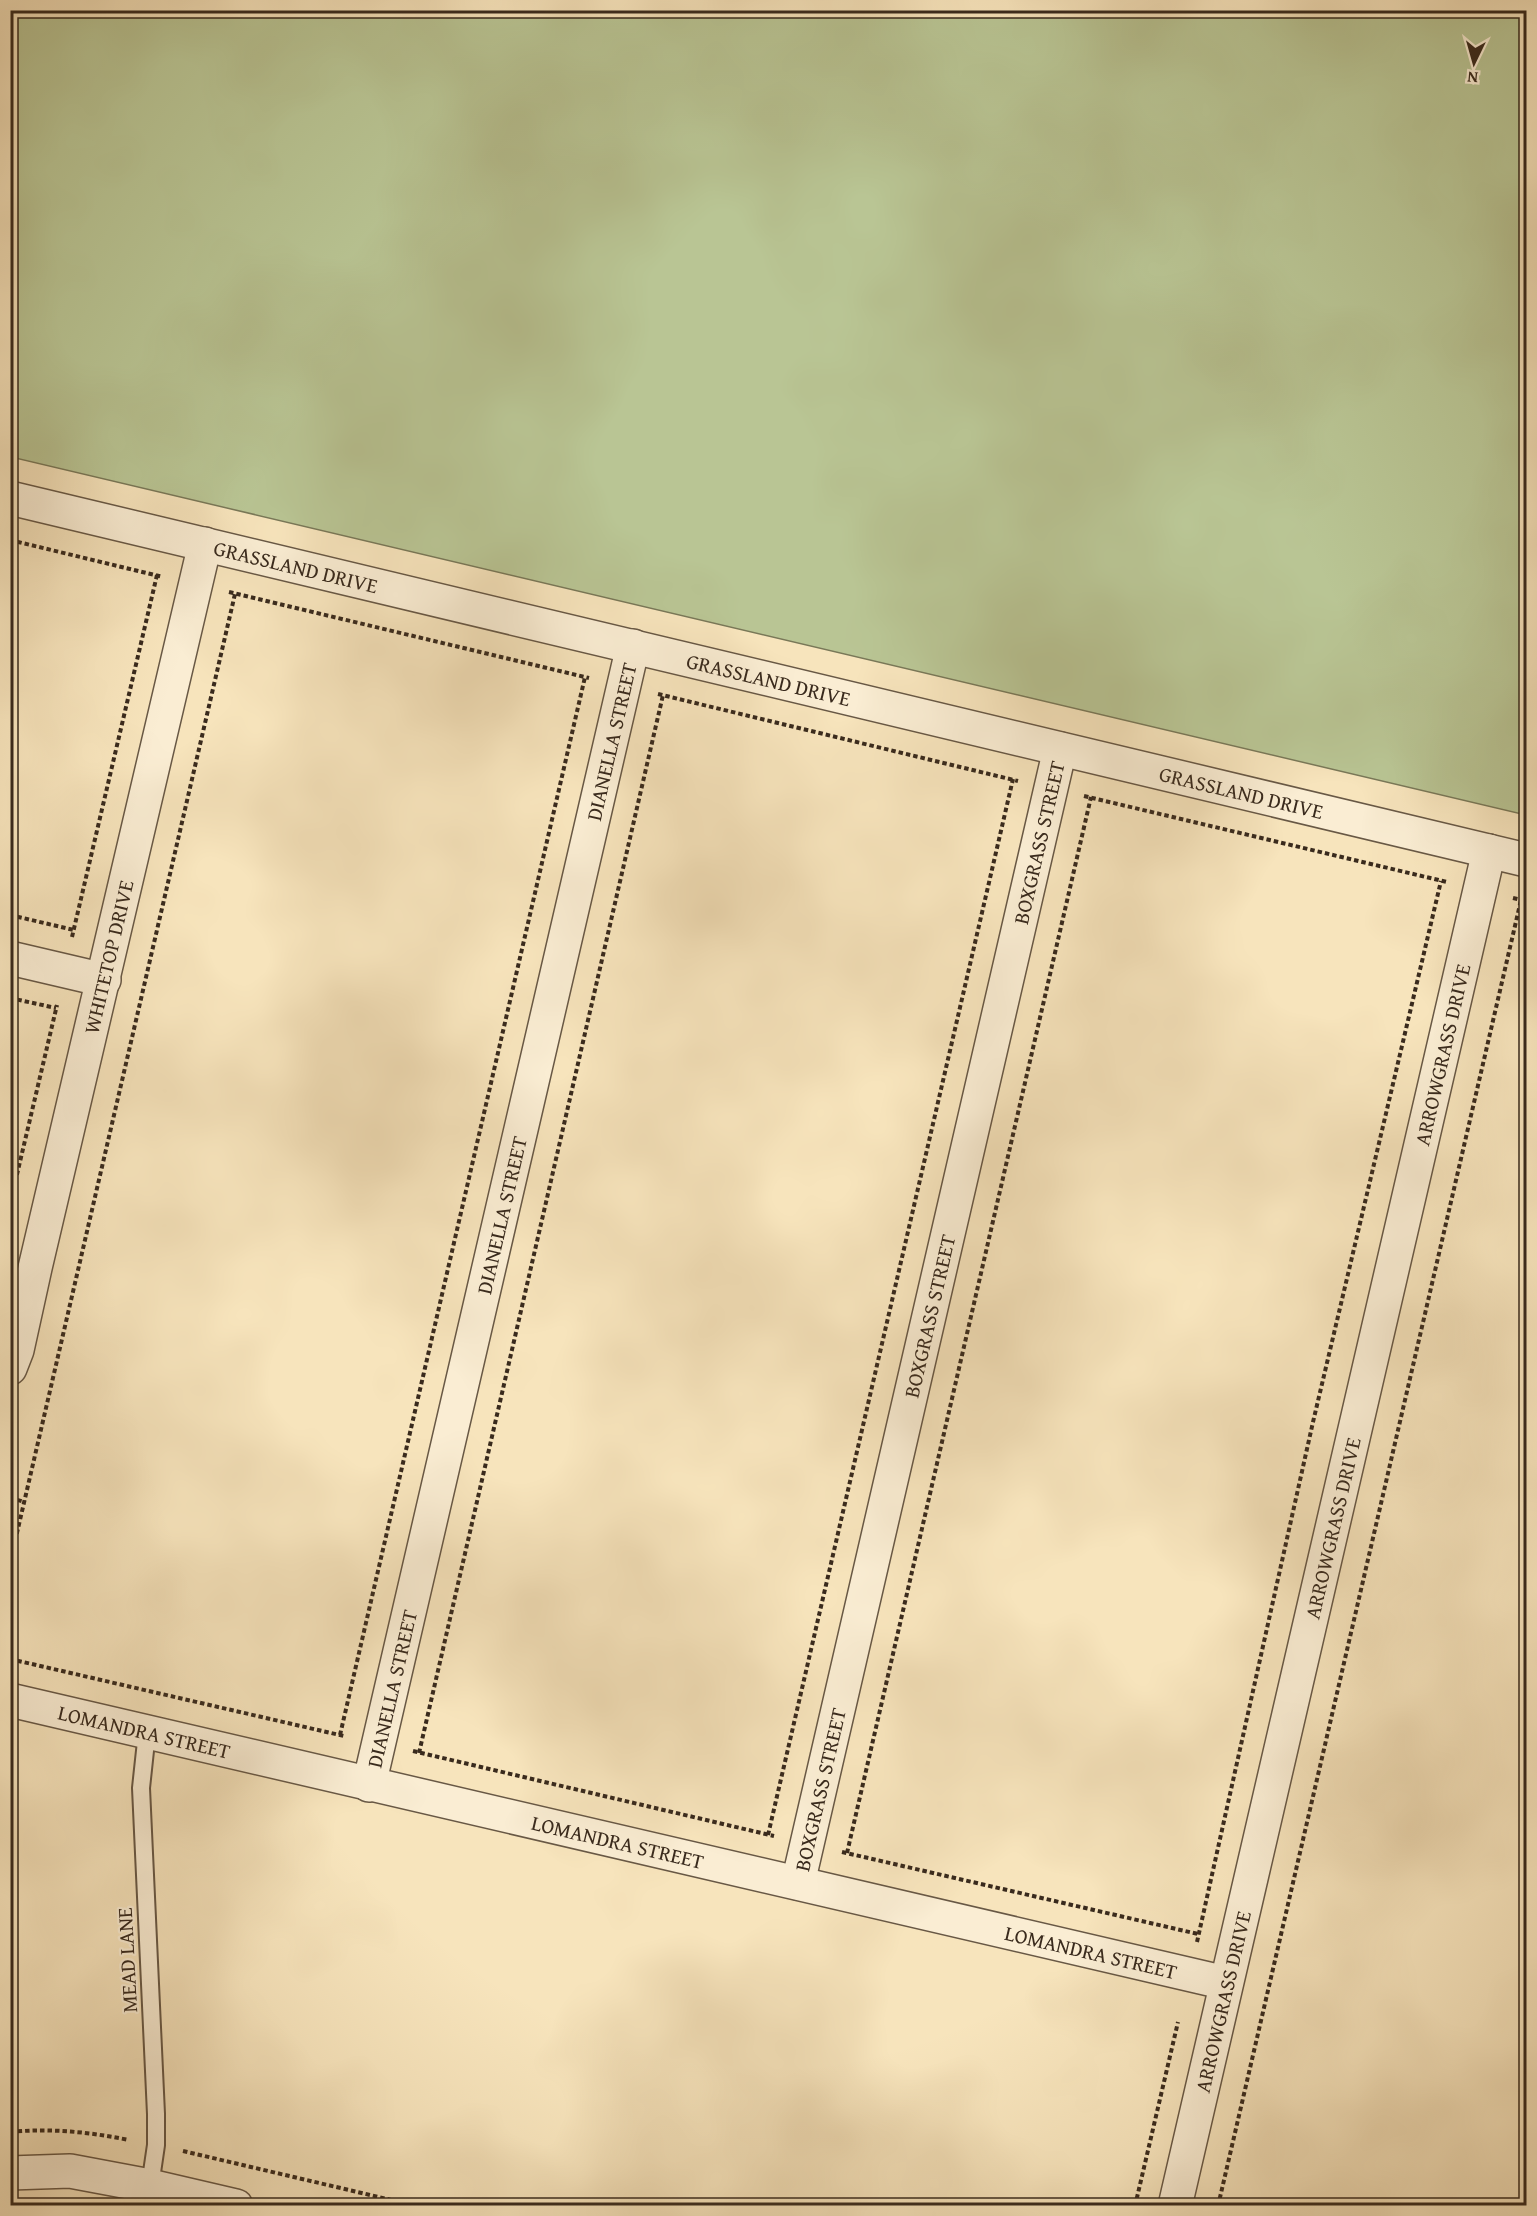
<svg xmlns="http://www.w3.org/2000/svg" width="1537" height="2216" font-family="'Gentium Book Plus',serif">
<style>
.green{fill:#b9c594;stroke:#797858;stroke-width:1.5}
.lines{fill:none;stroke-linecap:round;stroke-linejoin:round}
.lane-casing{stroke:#685845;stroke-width:20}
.street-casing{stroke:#685845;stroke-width:36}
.path{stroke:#392a1d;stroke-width:4;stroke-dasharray:4.5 3;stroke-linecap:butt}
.lane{stroke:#faedd3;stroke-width:16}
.street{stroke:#faedd3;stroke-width:33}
.labels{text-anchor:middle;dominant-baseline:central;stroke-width:4.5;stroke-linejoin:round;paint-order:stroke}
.street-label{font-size:21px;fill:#392a1d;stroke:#faedd3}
</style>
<rect width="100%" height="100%" fill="#f7e4bc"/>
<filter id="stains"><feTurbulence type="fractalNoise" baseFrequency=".00333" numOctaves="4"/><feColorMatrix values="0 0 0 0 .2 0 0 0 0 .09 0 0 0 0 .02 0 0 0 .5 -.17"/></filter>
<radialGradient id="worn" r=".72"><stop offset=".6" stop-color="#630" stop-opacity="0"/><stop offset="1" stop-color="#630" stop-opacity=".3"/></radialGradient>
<path class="green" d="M 11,10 L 1526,11 L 1526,815 L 11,457 Z"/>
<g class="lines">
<defs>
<path id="lane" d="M 147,1732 L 141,1788 L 156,2114 L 156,2145 L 150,2186"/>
<g id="street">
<path id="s1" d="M 10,498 L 1526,860"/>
<path d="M 10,958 L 104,980"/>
<path id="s2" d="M 10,1368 L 17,1350 L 35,1268 L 205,544"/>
<path id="s3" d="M 10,1700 L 1226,1983"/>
<path id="s4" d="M 369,1785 L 633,646"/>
<path id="s5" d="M 798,1883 L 1060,749"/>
<path d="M 10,2173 L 70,2171 L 150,2186 L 236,2206"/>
<path id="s6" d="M 1175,2206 L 1489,851"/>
</g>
</defs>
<use href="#lane" class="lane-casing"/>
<use href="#street" class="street-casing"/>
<g class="path">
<path d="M 10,540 L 163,577"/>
<path d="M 229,592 L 589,678"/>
<path d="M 658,694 L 1018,781"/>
<path d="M 1084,796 L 1447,882"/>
<path d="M 1513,898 L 1526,901"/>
<path d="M 10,915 L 74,930"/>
<path d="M 72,937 L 157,575"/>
<path d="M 10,998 L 56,1008"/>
<path d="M 10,1204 L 57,1005"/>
<path d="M 10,1498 L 25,1502"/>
<path d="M 10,1563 L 235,594"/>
<path d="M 10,1659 L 344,1736"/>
<path d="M 340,1735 L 585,677"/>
<path d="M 413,1751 L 774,1836"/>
<path d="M 419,1753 L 663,695"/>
<path d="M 768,1835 L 1013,779"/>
<path d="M 842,1852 L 1198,1934"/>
<path d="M 847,1853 L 1091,797"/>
<path d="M 1197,1942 L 1313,1422 L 1441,881"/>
<path d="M 10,2132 C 51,2128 89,2132 129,2140"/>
<path d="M 183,2151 L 417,2206"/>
<path d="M 1135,2206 L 1178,2022"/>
<path d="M 1218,2206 L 1521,900"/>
</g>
<use href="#lane" class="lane"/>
<use href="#street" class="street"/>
</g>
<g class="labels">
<g class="street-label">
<text stroke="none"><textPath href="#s1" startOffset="294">GRASSLAND DRIVE</textPath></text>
<text stroke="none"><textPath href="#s1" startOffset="780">GRASSLAND DRIVE</textPath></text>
<text stroke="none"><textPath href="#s4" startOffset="1071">DIANELLA STREET</textPath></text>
<text stroke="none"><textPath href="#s1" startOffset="1266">GRASSLAND DRIVE</textPath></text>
<text stroke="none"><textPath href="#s5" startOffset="1068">BOXGRASS STREET</textPath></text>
<text stroke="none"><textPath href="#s2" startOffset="423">WHITETOP DRIVE</textPath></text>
<text stroke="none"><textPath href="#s6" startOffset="1182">ARROWGRASS DRIVE</textPath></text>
<text stroke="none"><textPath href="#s4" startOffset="585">DIANELLA STREET</textPath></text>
<text stroke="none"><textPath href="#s5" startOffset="582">BOXGRASS STREET</textPath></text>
<text stroke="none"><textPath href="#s6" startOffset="696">ARROWGRASS DRIVE</textPath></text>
<text stroke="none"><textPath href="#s4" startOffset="99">DIANELLA STREET</textPath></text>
<text stroke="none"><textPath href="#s3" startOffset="138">LOMANDRA STREET</textPath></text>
<text stroke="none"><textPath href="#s5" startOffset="96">BOXGRASS STREET</textPath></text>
<text stroke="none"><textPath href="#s3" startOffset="624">LOMANDRA STREET</textPath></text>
<text stroke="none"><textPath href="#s3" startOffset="1110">LOMANDRA STREET</textPath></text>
<text transform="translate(127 1960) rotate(-93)">MEAD LANE</text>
<text stroke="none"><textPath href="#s6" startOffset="210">ARROWGRASS DRIVE</textPath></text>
</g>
</g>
<rect width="1537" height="2216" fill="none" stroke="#f7e4bc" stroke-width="36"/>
<rect x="12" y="12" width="1513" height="2192" fill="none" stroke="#392a1d" stroke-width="3"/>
<rect x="18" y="18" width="1501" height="2180" fill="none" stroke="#392a1d" stroke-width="1.5"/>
<g transform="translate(1474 63) rotate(185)" stroke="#faedd3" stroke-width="4.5" paint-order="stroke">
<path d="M0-4.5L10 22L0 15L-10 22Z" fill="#392a1d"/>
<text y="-9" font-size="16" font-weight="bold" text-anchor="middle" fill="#392a1d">N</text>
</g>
<rect width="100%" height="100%" filter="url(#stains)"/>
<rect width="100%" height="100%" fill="url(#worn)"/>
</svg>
